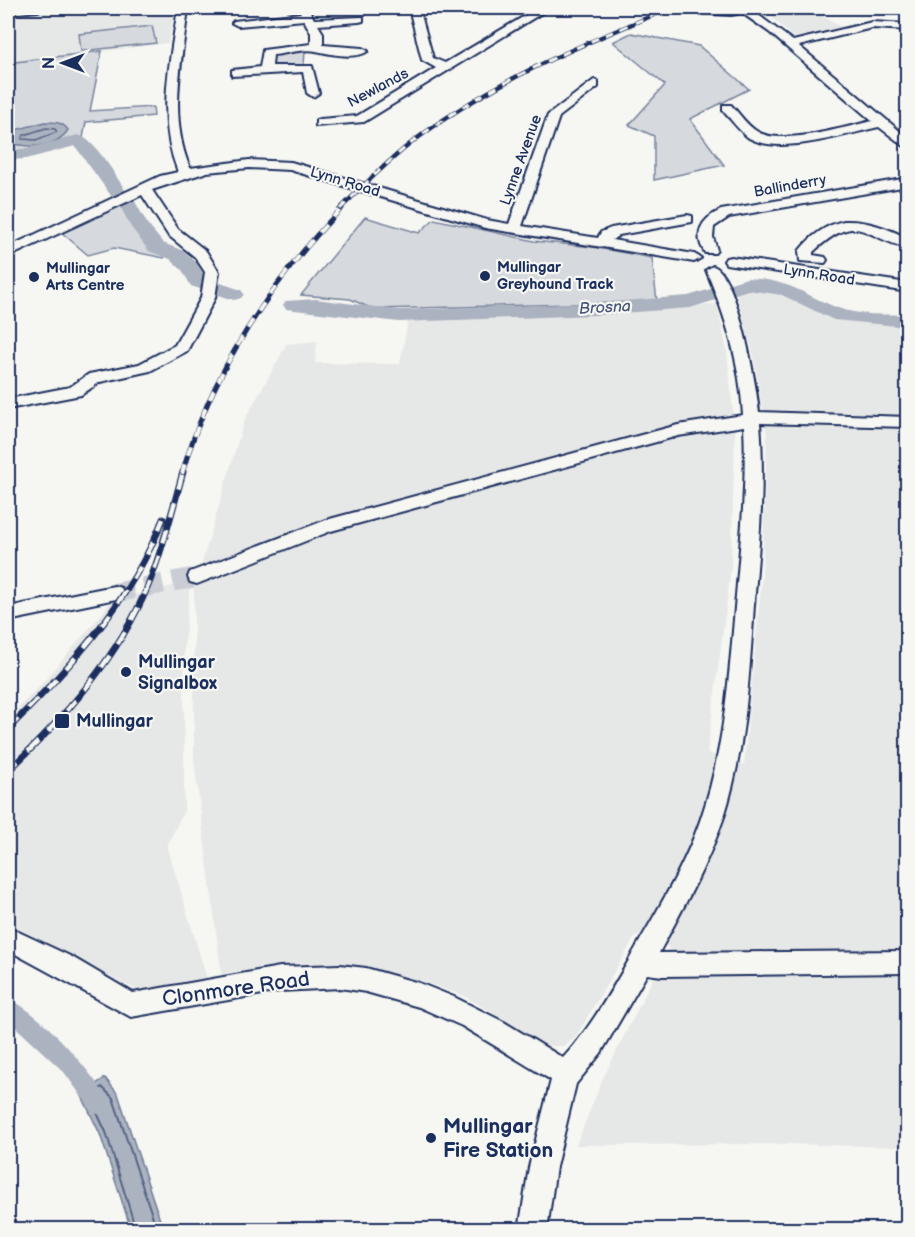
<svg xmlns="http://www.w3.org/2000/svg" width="915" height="1237" font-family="'Balsamiq Sans',sans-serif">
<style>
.built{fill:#e6e7e7}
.green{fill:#d6d9dd;stroke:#78849e;stroke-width:1.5}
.water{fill:#abb2c0;stroke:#717e99;stroke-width:1.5}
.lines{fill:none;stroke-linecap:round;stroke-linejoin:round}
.shore-far1{stroke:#556385;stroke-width:1.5}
.shore{stroke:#556385;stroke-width:2}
.canal{fill:#abb2c0;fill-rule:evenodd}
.river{fill:#abb2c0;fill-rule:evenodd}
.minor-tunnel{stroke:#caced4;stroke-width:20;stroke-dasharray:20 10;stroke-linecap:butt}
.minor-casing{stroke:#1b2f5e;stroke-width:4}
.minor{fill:#f6f6f2;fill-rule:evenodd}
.rail-far2-casing{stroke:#1b2f5e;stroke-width:4.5}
.rail-far1-casing{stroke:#1b2f5e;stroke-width:5}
.rail-casing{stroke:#1b2f5e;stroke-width:7}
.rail-far2{stroke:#f6f6f2;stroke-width:3;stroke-dasharray:8;stroke-linecap:butt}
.rail-far1{stroke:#f6f6f2;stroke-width:4;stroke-dasharray:10;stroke-linecap:butt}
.rail{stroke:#f6f6f2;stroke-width:4.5;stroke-dasharray:14;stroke-linecap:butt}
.poi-dot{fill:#1b2f5e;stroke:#f6f6f2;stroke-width:2}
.labels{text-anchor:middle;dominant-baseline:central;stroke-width:4.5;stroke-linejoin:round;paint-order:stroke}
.far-street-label{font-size:15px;fill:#1b2f5e;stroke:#f6f6f2}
.far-poi-label{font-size:15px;font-weight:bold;fill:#1b2f5e;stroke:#f6f6f2;text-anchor:start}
.far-water-label{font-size:16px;font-style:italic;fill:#46567b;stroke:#f6f6f2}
.poi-label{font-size:18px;font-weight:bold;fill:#1b2f5e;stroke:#f6f6f2;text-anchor:start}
.near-street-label{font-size:21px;fill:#1b2f5e;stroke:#f6f6f2}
.near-poi-label{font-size:21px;font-weight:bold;fill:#1b2f5e;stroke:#f6f6f2;text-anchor:start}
</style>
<rect width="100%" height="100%" fill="#f6f6f2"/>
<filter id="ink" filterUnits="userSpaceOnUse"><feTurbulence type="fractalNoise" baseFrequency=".0167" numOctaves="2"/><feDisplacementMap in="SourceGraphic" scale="12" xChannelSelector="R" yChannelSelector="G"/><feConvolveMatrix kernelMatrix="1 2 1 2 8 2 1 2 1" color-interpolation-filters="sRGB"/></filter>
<g filter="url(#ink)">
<g class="built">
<path d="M 54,8 L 175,8 L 168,43 L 8,63 L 8,14 Z"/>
<path d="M 772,8 L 810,8 L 841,27 L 794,38 L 765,11 Z"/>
<path d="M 749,285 L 781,289 L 855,320 L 907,322 L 907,1147 L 790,1144 L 576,1145 L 604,1076 L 669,947 L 636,935 L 575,1038 L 564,1046 L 548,1046 L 464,996 L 422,981 L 369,968 L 298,963 L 222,977 L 194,760 L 194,590 L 244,421 L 287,344 L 317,341 L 315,363 L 400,364 L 408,320 L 717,304 L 727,351 L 735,433 L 731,569 L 707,753 L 744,765 L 762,577 L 767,434 L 753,353 L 735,289 Z"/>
<path d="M 190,582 L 184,647 L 184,810 L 167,846 L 208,982 L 138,991 L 35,937 L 8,929 L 8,718 L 38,688 L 102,614 L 111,600 Z"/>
</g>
<g class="green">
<path d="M 152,26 L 156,43 L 81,51 L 79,34 Z"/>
<path d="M 631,33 L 699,46 L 749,89 L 690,119 L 724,165 L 654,180 L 654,136 L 629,125 L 665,85 L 613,42 Z"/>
<path d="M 102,51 L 90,111 L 153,107 L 154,116 L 86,122 L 83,138 L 8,153 L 8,63 Z"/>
<path d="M 291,51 L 305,51 L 304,65 L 270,65 L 271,55 Z"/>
<path d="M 127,202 C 137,221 146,244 167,251 L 164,258 L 114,248 L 88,255 L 61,232 Z"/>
<path d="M 365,217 L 419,233 L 434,219 L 534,241 L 593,247 L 652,258 L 657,302 L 373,309 L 350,299 L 301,295 Z"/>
</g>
<g class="water">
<path d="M 45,122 C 55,122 63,122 68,130 C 56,149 26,148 8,142 L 8,132 Z"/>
<path d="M 105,1078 L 118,1094 L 163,1229 L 131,1229 L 100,1134 L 81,1094 Z"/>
</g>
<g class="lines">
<path class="shore-far1" d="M 46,128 L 55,129 L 57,132 L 36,140 L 22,139 L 24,135 Z"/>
<path class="shore" d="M 136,1230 L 106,1132 L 90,1098 L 102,1087 L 113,1098 L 157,1230"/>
<path class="canal" d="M 8,999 C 40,1011 89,1069 107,1098 L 110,1105 L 107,1112 L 100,1115 L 93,1112 L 64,1072 L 8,1020 Z"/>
<g class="river">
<path d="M 78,135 C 95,139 117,178 127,193 L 124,197 L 112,197 L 75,146 L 26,159 L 8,160 L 8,150 L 25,149 Z"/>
<path d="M 127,197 L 133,198 L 148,225 L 163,243 L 184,251 L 197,263 L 206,278 L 241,290 L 244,294 L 241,298 L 234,300 L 191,286 L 182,270 L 170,259 L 149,251 L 131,227 L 118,202 Z"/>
<path d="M 747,278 C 790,280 802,294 838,308 C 859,316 886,314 908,315 L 908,327 L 834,320 L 782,295 L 748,290 L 690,308 L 596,315 L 399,322 L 286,309 L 283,305 L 286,301 L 316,299 L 399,310 L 596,303 L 688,296 Z"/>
</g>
<path class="minor-tunnel" d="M 114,593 L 197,577"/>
<defs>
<g id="minor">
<path d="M 8,8 L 43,8 L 38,11 L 8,14 Z"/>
<path d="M 178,8 L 188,8 C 182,61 168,117 190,168 L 249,160 L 291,162 L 487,220 L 509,224 L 548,115 L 594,80 L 598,81 L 598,87 L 559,117 L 522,226 L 598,238 L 601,232 L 611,228 L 687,215 L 692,216 L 692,222 L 619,235 L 612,240 L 694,254 L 701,258 L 694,262 L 485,228 L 290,170 L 249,168 L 207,172 L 152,190 L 178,229 L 206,251 L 219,272 L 215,298 L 187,351 L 150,371 L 100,382 L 81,395 L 8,409 L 8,399 L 70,387 L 89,374 L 139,364 L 175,345 L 201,298 L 205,272 L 195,257 L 168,235 L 142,195 L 8,257 L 8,247 L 160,176 L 178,172 C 156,118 170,63 178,8 Z"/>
<path d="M 298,8 L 308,8 L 314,19 L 363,17 L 363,21 L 359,22 L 318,25 L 323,33 L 323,45 L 362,48 L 368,51 C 356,60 330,54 316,51 C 304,48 285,54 273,55 L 272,66 L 312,66 L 319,93 L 313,97 L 307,93 L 303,72 L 232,76 L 232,70 L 260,67 L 263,50 L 311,44 L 311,33 L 304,20 L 238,26 L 232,23 L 234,21 L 301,13 Z"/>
<path d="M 409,8 L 419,8 L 433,58 L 445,63 L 538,8 L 550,8 L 364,122 L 316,126 L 316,120 L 320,119 L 357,116 L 436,68 L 422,60 Z"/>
<path d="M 662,8 L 757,8 L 753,11 L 793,41 L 872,22 L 908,24 L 908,30 L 872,28 L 799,46 L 908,138 L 908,149 L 879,127 C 846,134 781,156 749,138 C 739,131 731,119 723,111 L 723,105 L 731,105 C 740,114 747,126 758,132 C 782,146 845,127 872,121 L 769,32 L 742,13 L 731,15 L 667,11 Z"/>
<path d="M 908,178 L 908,186 L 729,217 L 714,227 L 713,237 L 717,250 L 715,253 L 705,253 C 693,234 701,219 721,210 Z"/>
<path d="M 844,221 C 867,220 887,228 908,238 L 908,248 C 860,236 859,210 813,252 L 813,255 L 825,257 L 827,260 L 825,263 L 800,261 L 799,251 C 811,236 825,225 844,221 Z"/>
<path d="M 731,257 L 908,283 L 908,292 L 726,264 L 724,261 L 726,258 Z"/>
<path d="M 713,266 C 737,272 757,388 759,412 L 908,417 L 908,427 L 760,423 C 765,484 759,545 754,605 C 749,677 746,748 724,817 C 708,864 682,910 659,953 L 908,951 L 908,973 L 662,976 L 647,974 L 601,1053 L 576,1084 L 556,1167 L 547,1230 L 519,1230 L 529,1167 L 551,1080 L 462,1026 L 419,1007 L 366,992 L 340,988 L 280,991 L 131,1017 L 8,950 L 8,927 L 72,957 L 133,993 L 280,967 L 340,965 L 366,968 L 419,983 L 454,997 L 504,1022 L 563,1058 C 590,1029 609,994 629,960 C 655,914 684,868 701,818 C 724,750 729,679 735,607 C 740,547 747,486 744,426 L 678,436 L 331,531 L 197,584 L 190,582 L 188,577 L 190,572 L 326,520 L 678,425 L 743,415 C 740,363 726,317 706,270 Z"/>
<path d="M 114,586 L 121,588 L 124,593 L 121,598 L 8,621 L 8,607 Z"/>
</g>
</defs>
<use href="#minor" class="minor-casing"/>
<use href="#minor" class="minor"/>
<defs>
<path id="rail-far2" d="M 340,209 C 364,185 388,161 415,140 C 491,82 582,44 671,8"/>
<path id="rail-far1" d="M 182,474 C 210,375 271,281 342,208"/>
<g id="rail">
<path d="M 8,729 C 71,666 130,603 163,519"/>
<path d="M 8,771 C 64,718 118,658 148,586 C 163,549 172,511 183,472"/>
</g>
</defs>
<use href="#rail-far2" class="rail-far2-casing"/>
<use href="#rail-far1" class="rail-far1-casing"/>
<use href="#rail" class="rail-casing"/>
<use href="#rail-far2" class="rail-far2"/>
<use href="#rail-far1" class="rail-far1"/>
<use href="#rail" class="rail"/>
</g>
</g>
<g class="poi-dot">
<circle cx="485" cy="276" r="6"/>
<circle cx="34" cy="277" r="6"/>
<circle cx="126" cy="672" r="6"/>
<rect x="54" y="713" width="16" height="16" rx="3"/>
<circle cx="431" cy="1138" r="6"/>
</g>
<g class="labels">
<g class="far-street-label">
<text transform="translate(378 88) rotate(-28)">Newlands</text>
<text transform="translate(521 160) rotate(-70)">Lynne Avenue</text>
<text transform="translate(345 182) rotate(17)">Lynn Road</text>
<text transform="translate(790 186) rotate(-10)">Ballinderry</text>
<text transform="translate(819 275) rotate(9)">Lynn Road</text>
</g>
<g class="far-poi-label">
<text x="497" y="267">Mullingar<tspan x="497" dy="17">Greyhound Track</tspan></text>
<text x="46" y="268">Mullingar<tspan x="46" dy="17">Arts Centre</tspan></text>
</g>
<g class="far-water-label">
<text transform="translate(605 308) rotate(-3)">Brosna</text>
</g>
<g class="poi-label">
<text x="138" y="662">Mullingar<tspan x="138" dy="21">Signalbox</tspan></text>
<text x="76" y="721">Mullingar</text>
</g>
<g class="near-street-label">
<text transform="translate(236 989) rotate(-8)">Clonmore Road</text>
</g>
<g class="near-poi-label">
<text x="443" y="1126">Mullingar<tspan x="443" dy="24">Fire Station</tspan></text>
</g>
</g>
<rect width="915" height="1237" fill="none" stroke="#f6f6f2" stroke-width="30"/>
<rect x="15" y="15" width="885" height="1207" fill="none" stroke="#1b2f5e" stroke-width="2" filter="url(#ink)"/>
<g transform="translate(63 63) rotate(270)" stroke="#f6f6f2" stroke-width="4.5" paint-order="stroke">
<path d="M0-4.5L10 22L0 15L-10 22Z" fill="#1b2f5e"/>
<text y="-9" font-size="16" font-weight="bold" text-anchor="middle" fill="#1b2f5e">N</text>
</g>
</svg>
